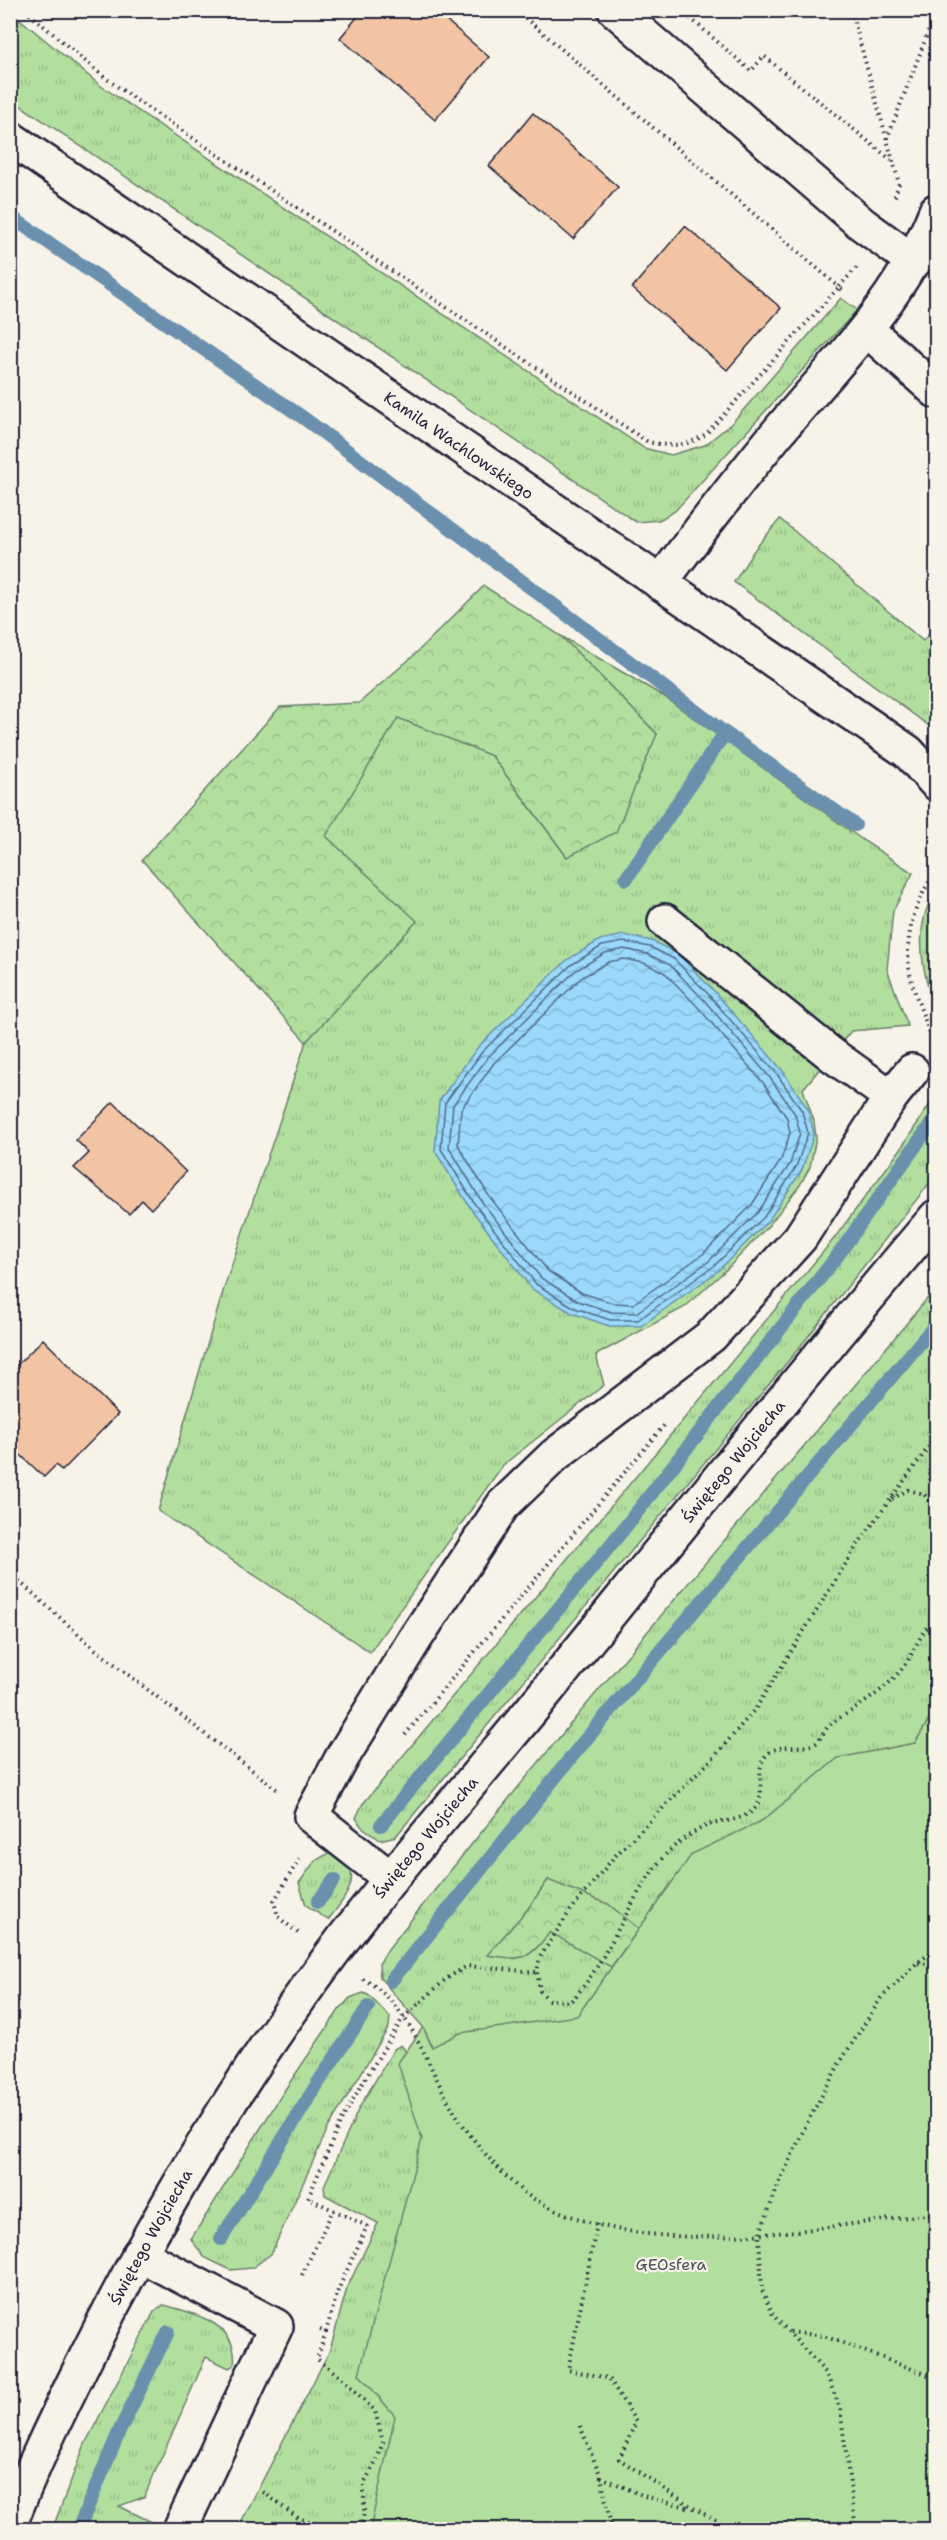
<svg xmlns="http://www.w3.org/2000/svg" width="947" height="2540" font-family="'Shantell Sans',sans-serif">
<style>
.grass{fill:url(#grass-tufts);stroke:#6a806c;stroke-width:1.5;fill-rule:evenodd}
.forest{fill:url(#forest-crowns);stroke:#6a806c;stroke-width:1.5}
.park{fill:#b2df9e;stroke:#6a806c;stroke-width:1.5}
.water{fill:url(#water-waves);stroke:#6a90ae;stroke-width:1.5}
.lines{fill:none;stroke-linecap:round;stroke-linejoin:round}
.shore{stroke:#526b88;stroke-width:1.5}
.stream{stroke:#6a90ae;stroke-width:14}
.building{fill:#f3c4a3;stroke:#22223b;stroke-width:1.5}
.minor-casing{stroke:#22223b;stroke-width:38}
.path{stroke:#22223b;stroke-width:4;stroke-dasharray:1.5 4.5;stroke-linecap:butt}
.minor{stroke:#f7f3e8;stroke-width:33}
.labels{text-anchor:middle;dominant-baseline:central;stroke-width:4.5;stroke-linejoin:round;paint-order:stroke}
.street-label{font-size:16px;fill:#22223b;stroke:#f7f3e8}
.park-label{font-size:16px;fill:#465154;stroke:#f7f3e8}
</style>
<defs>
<pattern id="grass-tufts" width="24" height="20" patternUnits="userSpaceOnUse" patternTransform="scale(1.5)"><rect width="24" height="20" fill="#b2df9e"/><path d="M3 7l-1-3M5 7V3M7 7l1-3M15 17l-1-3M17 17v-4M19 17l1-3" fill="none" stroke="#99bf89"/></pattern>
<pattern id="forest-crowns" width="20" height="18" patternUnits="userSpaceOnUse" patternTransform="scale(1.5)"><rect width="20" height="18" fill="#b2df9e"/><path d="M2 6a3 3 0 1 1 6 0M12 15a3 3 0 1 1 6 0" fill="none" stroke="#99bf89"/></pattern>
<pattern id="water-waves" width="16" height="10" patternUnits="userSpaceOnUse" patternTransform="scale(1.5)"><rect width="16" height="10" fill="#9ad9fb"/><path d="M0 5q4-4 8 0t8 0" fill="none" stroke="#84bad8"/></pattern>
</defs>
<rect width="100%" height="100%" fill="#f7f3e8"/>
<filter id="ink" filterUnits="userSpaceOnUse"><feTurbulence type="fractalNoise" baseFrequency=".0167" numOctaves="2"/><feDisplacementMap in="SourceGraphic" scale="12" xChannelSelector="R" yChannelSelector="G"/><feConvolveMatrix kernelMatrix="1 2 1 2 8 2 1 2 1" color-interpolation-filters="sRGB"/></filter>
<g filter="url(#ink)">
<g class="grass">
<path d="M 10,11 L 101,86 L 644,448 L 671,455 L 705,445 L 732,423 L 841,298 L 857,310 L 675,511 L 659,520 L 636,522 L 11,99 Z"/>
<path d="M 780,519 L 923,641 L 936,626 L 936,731 L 734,582 L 755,549 Z"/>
<path d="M 561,636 L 663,696 L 864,841 L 913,873 L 893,911 L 887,969 L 908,1026 L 851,1031 L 803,1089 L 814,1121 L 816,1138 L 810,1167 L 800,1185 L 769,1225 L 728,1268 L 685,1307 L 596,1355 L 604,1385 L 503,1465 L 370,1652 L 158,1511 L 225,1285 L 306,1042 L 416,921 L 325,836 L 398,717 L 492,756 L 567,857 L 657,734 Z"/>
<path d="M 936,890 L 936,1012 C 922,972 912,927 936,890 Z"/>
<path d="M 936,1095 L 936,1175 L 799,1348 L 396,1836 L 380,1840 L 361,1826 L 356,1818 L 362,1805 L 833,1240 L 900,1150 Z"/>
<path d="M 936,1288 L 936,1934 L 444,2072 L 423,2027 L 380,1978 L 379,1964 L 388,1949 C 565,1724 754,1508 936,1288 ZM 548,1880 L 550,1932 C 526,1962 524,1960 488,1955 L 527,1910 Z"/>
<path d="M 329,1853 C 370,1869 346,1897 328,1920 L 306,1905 L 299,1883 L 315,1861 Z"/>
<path d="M 363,1993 L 368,1995 L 390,2017 L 389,2027 L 328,2128 L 271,2254 L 252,2268 L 230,2270 L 204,2257 L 191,2239 L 286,2088 L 339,2010 L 350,1998 Z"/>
<path d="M 401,2045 L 414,2062 L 469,2529 L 237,2530 L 330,2350 L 347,2288 L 378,2223 L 325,2195 L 324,2186 L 359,2108 L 394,2049 Z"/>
<path d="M 164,2305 C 195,2313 240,2325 234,2365 L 229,2368 L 206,2357 L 144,2497 L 119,2506 L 166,2529 L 52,2530 L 85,2444 L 154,2312 Z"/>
</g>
<g class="forest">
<path d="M 484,586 L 561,636 L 657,734 L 616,832 L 567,857 L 492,756 L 398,718 L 326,836 L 417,921 L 306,1042 L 142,860 L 280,707 L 359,703 L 412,657 Z"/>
<path d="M 548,1880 L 608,1904 L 639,1929 L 611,1967 L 550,1932 C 526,1962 524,1960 487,1955 L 527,1910 Z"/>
</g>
<path class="park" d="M 936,1708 L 936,2529 L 370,2529 L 395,2416 L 359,2374 L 422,2139 L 398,2063 L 423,2027 L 432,2047 L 460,2033 L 577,2016 L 692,1854 L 763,1820 L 838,1758 L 915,1743 Z"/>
<path class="water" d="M 624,935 L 652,941 L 678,954 L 714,991 L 782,1070 L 808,1109 L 814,1134 L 802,1170 L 769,1220 L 718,1271 L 641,1326 L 609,1326 L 572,1313 L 532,1289 L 471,1209 L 435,1151 L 439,1101 L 477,1048 L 567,960 L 600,940 Z"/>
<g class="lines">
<g class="shore">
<path d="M 624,942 L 650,947 L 674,959 L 709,995 L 777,1074 L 802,1111 L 808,1133 L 796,1167 L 764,1217 L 714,1266 L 638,1320 L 610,1320 L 575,1308 L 536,1284 L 476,1206 L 441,1149 L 445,1103 L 482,1052 L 571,965 L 602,946 Z"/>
<path d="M 624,949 L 647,954 L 670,965 L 704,1000 L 771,1079 L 795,1114 L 800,1133 L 790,1164 L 758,1212 L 709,1261 L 636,1313 L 611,1312 L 578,1301 L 541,1278 L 482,1202 L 449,1147 L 453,1105 L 488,1057 L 575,971 L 605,953 Z"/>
<path d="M 624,959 L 644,963 L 665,973 L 697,1006 L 764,1084 L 787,1118 L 790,1133 L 781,1160 L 751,1206 L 703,1254 L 633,1304 L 613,1303 L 582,1293 L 548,1271 L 489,1196 L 458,1145 L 461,1109 L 494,1063 L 581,978 L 608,962 Z"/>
</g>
<g class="stream">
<path d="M 10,216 L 305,419 L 725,733 L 855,825"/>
<path d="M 626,879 L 725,733"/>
<path d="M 381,1825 L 622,1531 L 838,1255 L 936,1117"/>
<path d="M 318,1902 L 334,1880"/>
<path d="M 391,1981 L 582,1744 L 936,1324"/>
<path d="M 221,2239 L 318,2083 L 368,2007"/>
<path d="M 78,2530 L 119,2432 L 168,2332"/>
</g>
</g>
<g class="building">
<path d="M 363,10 L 434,10 L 489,57 L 435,120 L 340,38 Z"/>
<path d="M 533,113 L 618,187 L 573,239 L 489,166 Z"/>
<path d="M 685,226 L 781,308 L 727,370 L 632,288 Z"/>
<path d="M 113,1102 L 186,1172 L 151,1209 L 142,1200 L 129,1214 L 74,1168 L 89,1153 L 76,1140 Z"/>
<path d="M 43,1339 L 118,1414 L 62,1471 L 56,1465 L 44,1477 L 10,1445 L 10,1372 Z"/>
</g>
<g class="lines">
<defs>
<g id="minor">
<path d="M 615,10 L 862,224 L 914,262"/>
<path id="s1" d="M 10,138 L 908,752 L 936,783"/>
<path d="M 866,329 L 936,391"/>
<path d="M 660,583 C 701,529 741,476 784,425 C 842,357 903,296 936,211"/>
<path d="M 665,921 L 832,1055 L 891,1097"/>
<path d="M 390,1878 L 311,1816 L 343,1756 L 415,1639 L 503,1505 L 555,1455 L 711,1336 L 800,1238 L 891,1097 L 912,1071"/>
<path d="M 139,2254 L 276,2326 L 181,2527"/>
<path id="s2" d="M 10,2524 C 32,2466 60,2410 87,2355 C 157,2215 238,2080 331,1955 C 399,1864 475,1780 546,1692 C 675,1533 803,1373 936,1217"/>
</g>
</defs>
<use href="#minor" class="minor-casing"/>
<g class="path">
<path d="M 25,10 L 104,77 L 136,100 L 648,442 C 671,447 688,447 707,433 L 839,287 L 845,292"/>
<path d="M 516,10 L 839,287 L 857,267"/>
<path d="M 681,10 L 751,71 L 764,56 L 891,160"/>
<path d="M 851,10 L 899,183 L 894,199"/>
<path d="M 887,139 L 936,12"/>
<path d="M 931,1038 C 926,1021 919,1006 914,989 C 900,947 912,906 936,871"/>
<path d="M 936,1437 L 858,1544 L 756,1708 L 715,1756 L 614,1857 L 570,1911 L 540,1957 L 537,1972 L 540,1991 L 549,2000 L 571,2001 C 609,1961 625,1904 661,1860 C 672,1846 695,1829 712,1824 C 725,1821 740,1820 751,1812 C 770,1798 753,1773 765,1757 C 778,1740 800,1752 816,1743 C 822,1738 824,1730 830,1725 C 836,1719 845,1715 853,1710 C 869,1700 889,1685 901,1670 C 915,1653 919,1632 936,1618"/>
<path d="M 892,1499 L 908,1490 L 924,1494 L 936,1510"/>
<path d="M 10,1573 L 95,1649 L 279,1791"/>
<path d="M 405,1735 L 666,1423"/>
<path d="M 298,1933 L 278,1917 L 274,1901 L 301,1856"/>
<path d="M 918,1963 L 936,1965"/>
<path d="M 363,1979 C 413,2005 428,2072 457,2116 C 473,2141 508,2184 534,2199 C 654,2266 808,2226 936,2214"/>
<path d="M 597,2224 L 568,2370 L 609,2378 L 636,2422 L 619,2459 L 695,2509 L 735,2530"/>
<path d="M 302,2275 L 333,2210"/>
<path d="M 320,2330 L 326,2332 L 338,2290 L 367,2226 L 308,2198 L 340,2123 L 360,2087 L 403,2018 L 446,1979 L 467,1966 L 537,1972"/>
<path d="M 326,2332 L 317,2359 L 342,2378 L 375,2411 L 383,2442 L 376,2462 L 364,2483 L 364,2513 L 360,2530"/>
<path d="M 790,2332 L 824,2336 L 936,2378"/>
<path d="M 580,2426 L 601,2477"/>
<path d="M 263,2492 L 298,2518 L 335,2530"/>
<path d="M 612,2530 L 601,2477 L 644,2496 L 691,2508"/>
<path d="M 856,2530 L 840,2408 L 826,2373 L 773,2315 L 762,2290 L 759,2235 L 780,2181 L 806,2125 L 839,2064 L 881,1998 L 917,1963 L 936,1949"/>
</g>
<use href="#minor" class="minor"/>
</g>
</g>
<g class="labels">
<g class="street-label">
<text stroke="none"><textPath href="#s1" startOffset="544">Kamila Wachlowskiego</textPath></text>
<text stroke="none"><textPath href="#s2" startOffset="1292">Świętego Wojciecha</textPath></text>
<text stroke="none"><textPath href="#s2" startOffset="806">Świętego Wojciecha</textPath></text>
<text stroke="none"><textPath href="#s2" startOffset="320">Świętego Wojciecha</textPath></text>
</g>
<g class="park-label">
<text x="671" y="2264">GEOsfera</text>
</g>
</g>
<rect width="947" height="2540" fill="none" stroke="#f7f3e8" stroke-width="36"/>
<rect x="18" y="18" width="911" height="2504" fill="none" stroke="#22223b" stroke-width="2" filter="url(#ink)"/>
</svg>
